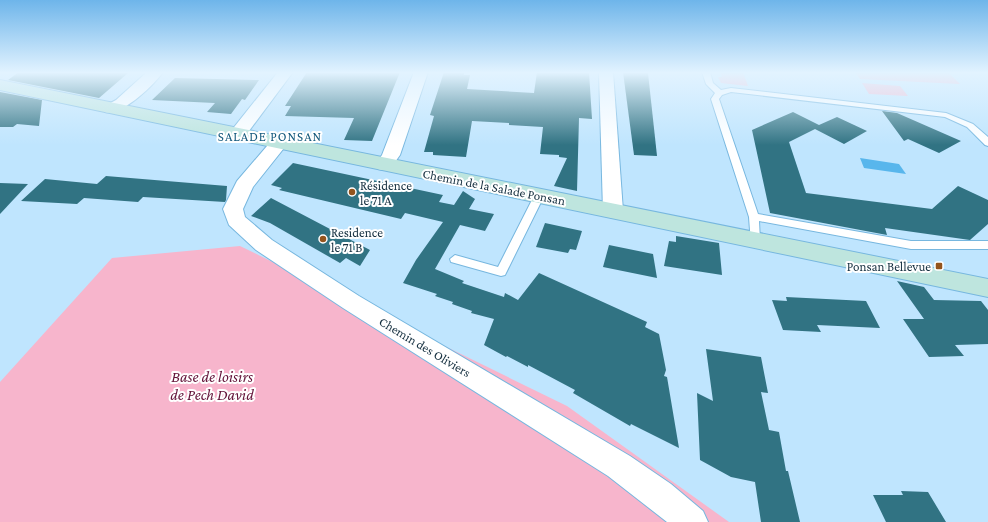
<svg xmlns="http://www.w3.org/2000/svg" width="988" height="522" font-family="'Crimson Pro',serif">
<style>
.green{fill:#f7b5cc}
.water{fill:#58b6ec}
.building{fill:#317383}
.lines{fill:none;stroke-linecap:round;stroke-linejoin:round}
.lane-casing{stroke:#77b7df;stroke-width:2}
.street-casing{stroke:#77b7df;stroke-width:2}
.secondary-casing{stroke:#77b7df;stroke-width:2}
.lane{fill:#fff;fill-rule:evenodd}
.street{fill:#fff;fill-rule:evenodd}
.secondary{fill:#bee5de;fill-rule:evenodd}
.poi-dot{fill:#93541d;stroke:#fff;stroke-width:1.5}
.labels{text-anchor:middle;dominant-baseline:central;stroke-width:4;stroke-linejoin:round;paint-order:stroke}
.far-quarter-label{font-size:13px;letter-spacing:1px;fill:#155a7d;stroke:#fff}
.poi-label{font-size:13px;fill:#152f3f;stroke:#fff;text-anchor:start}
.street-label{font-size:13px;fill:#152f3f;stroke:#fff}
.near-park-label{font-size:16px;font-style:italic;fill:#64143a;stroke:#fff}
</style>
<rect width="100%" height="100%" fill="#bfe5fe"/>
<g class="green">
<path d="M 720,72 L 743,72 L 748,86 L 721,83 L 718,77 L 722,77 Z"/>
<path d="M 855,72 L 948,72 L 960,84 L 860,79 Z"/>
<path d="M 862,83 L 900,86 L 908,96 L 869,94 Z"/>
<path d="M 240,246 L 567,406 L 729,522 L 0,522 L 0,382 L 112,258 Z"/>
</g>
<path class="water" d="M 860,158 L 899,164 L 906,174 L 864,168 Z"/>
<g class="building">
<path d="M 19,72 L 101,72 L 128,73 L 99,98 L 8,80 Z"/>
<path d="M 307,72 L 400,72 L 372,141 L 344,140 L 354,118 L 285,116 L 291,106 L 285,106 Z"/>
<path d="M 444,72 L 464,72 L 464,75 L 470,75 L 467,89 L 534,93 L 537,72 L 589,72 L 592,119 L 579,118 L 577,191 L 554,186 L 567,158 L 559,157 L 559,155 L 540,154 L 543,127 L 509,125 L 509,123 L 472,121 L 466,157 L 433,155 L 433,152 L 424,152 L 434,116 L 430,115 Z"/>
<path d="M 623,72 L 648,73 L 657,156 L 634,155 Z"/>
<path d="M 175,78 L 259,80 L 245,100 L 242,99 L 231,114 L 207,112 L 215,103 L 152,100 Z"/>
<path d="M 0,92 L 42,100 L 39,126 L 17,124 L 13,127 L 0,127 Z"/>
<path d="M 882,111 L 897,113 L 961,141 L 939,153 L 908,139 L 904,141 Z"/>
<path d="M 793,112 L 819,125 L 837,117 L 867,131 L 844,144 L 815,129 L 789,142 L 806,193 L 932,209 L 958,186 L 988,200 L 988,224 L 970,240 L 885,228 L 887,235 L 770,213 L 752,130 Z"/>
<path d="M 293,163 L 443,195 L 439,202 L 454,205 L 463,191 L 475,199 L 469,209 L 494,214 L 485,231 L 460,225 L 435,269 L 464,281 L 462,283 L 504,297 L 505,293 L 518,300 L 539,273 L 647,322 L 645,327 L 659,334 L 666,370 L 664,376 L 667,377 L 679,448 L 631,424 L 630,426 L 573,393 L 575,390 L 528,365 L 528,367 L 507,356 L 506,357 L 484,345 L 494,319 L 471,313 L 472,311 L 452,304 L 453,302 L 435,296 L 437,294 L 403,283 L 416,260 L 443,222 L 405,213 L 401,219 L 279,190 L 282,188 L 271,185 Z"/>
<path d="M 106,176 L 227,186 L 226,200 L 225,202 L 143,197 L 138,202 L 84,198 L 77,204 L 21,201 L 45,179 L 97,184 Z"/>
<path d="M 0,183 L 28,184 L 0,214 Z"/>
<path d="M 271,198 L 370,250 L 360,266 L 346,258 L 340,263 L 270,223 L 251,216 Z"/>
<path d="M 545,223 L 582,231 L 576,250 L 570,249 L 568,253 L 536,247 Z"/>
<path d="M 676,236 L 719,243 L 722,275 L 664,266 L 669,241 L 676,242 Z"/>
<path d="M 609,245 L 653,254 L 657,278 L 603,267 Z"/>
<path d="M 897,281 L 924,287 L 934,300 L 981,301 L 988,310 L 988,344 L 955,345 L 964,356 L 929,357 L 903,319 L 924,319 Z"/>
<path d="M 786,297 L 866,301 L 880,328 L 817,325 L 821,332 L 783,330 L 772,300 L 787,301 Z"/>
<path d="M 706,349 L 761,357 L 768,393 L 761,392 L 769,430 L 779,432 L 786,471 L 788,471 L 800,522 L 761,522 L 755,482 L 731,477 L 700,460 L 697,393 L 713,401 Z"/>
<path d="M 901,491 L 928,492 L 946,522 L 886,522 L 873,495 L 903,495 Z"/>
</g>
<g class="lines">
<defs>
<g id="lane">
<path d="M 702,72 L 710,72 L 713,83 L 721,90 L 731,88 L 946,113 L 973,124 L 988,137 L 988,146 L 985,145 L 967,127 L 945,117 L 731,92 L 722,95 L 719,99 L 758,214 L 911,241 L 988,241 L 988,249 L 911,249 L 759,221 L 760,241 L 755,245 L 751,244 L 749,217 L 711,99 L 715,93 L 706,84 Z"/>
<path d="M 539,193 L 544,196 L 505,275 L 501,276 L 451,262 L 450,259 L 455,255 L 498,267 L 534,196 Z"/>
</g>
<g id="street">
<path d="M 147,72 L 163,72 C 154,85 122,116 105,112 L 103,109 L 105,106 L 116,100 Z"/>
<path d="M 278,72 L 293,72 L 243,139 L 237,140 L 231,139 L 228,135 L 231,131 Z"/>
<path d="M 414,72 L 428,72 L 400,155 L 390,169 L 384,170 L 378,169 L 375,165 L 382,155 Z"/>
<path d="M 599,72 L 613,72 L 623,211 L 620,216 L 613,218 L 606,216 L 603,211 Z"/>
<path d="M 279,138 L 285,139 L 288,143 L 253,187 L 243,209 L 245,217 L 272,240 L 359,296 L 630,456 L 671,484 L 703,511 L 708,522 L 667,522 L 608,476 L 343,308 L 256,250 L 229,225 L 223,209 L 237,181 L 273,139 Z"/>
</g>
<path id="secondary" d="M 0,80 L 988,279 L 988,297 L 0,90 Z"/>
</defs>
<use href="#lane" class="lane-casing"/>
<use href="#street" class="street-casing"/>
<use href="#secondary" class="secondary-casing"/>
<use href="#lane" class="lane"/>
<use href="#street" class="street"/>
<use href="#secondary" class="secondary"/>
</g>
<linearGradient id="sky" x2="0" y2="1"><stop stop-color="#6eb5ea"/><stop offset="0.5" stop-color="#e2f3ff"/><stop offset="1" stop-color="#e2f3ff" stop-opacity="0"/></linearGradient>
<rect width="988" height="145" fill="url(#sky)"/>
<g class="poi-dot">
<circle cx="352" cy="192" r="4"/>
<circle cx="323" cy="239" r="4"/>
<rect x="935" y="262" width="8" height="8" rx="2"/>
</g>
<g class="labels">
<g class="far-quarter-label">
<text x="270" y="136">SALADE PONSAN</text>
</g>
<g class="poi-label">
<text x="360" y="185">Résidence<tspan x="360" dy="15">le 71 A</tspan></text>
<text x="331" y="232">Residence<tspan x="331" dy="15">le 71 B</tspan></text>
<text x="931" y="266" text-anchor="end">Ponsan Bellevue</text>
</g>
<g class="street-label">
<text transform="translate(494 187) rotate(11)">Chemin de la Salade Ponsan</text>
<text transform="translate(425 347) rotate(31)">Chemin des Oliviers</text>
</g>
<g class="near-park-label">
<text x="212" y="376">Base de loisirs<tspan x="212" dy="18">de Pech David</tspan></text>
</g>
</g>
</svg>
